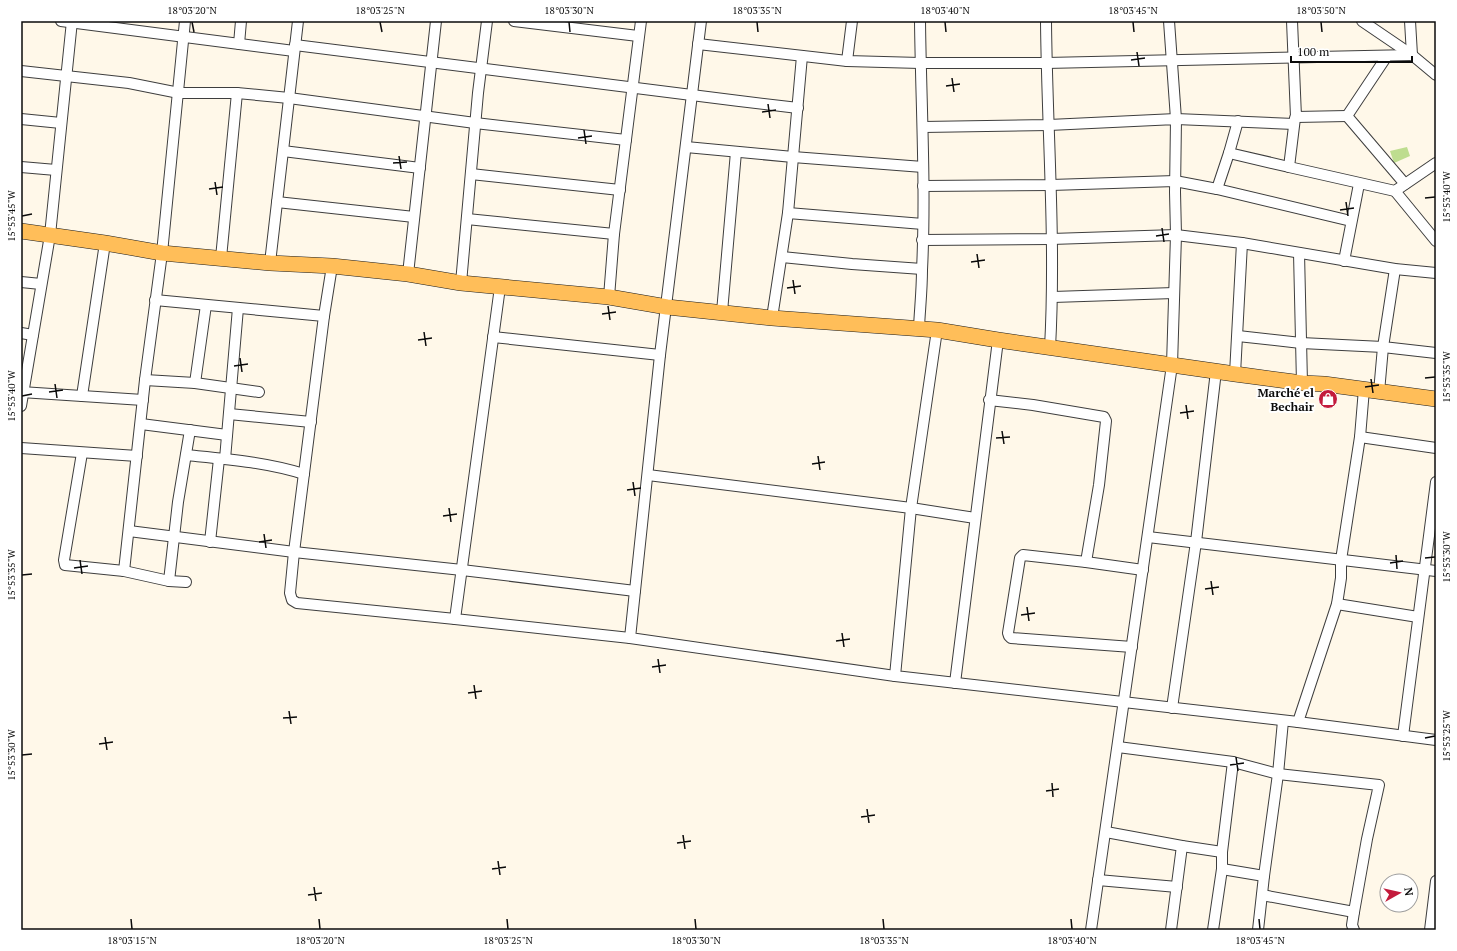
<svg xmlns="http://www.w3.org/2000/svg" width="1457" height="951" font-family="'PT Serif',serif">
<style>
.forest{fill:#bedd8f}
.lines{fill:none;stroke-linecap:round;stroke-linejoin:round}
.street-casing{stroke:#3e3e3e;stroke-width:12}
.primary-casing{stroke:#1c1c1c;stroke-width:16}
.street{stroke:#fff;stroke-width:10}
.primary{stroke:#ffbe59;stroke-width:15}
.ticks{fill:none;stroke:#0b0b0b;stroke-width:1.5}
.labels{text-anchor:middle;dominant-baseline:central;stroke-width:4;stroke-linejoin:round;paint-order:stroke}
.poi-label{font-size:12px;font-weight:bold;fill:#0b0b0b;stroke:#fff;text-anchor:end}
.neatline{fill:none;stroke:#0b0b0b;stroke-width:1.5}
.ticks-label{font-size:10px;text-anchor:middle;fill:#0b0b0b}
</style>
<rect width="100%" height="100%" fill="#fff8e9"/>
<path class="forest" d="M 1407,147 L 1410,156 L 1394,163 L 1390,151 Z"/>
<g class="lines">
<defs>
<g id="street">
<path d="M 61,21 L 294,51"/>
<path d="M 514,21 L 638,36"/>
<path d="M 701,21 L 660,355 L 630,638 L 895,676"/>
<path d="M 1046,21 C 1047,130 1056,239 1050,348"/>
<path d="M 1169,21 L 1176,119 L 1294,124"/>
<path d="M 1292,21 L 1296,117 L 1347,116"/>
<path d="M 1362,21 L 1412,55 L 1436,75"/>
<path d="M 1410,21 L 1412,55"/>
<path d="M 239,44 L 241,21"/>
<path d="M 698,44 L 847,61 L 920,63 L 1046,63 L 1412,55"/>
<path d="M 295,45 C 462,67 630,88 798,108"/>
<path d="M 1387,56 L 1347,116 L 1405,184"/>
<path d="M 847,61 L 852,21"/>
<path d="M 21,71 L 129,83 L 179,93 L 237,93 L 289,98 L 475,123 L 626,140"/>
<path d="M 1295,118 L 1289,167 L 1395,191 L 1436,163"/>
<path d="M 21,119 L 61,123"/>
<path d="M 923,127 L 1049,125 L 1176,119 L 1175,192 L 1176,235 L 1172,365 L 1091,930"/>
<path d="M 686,147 L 793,157 L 923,167"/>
<path d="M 283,151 L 420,168"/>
<path d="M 1229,153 L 1289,167"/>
<path d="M 21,167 L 56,170"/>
<path d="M 471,174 L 620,190"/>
<path d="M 923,186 L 1051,185 L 1175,181 L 1217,189 L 1351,221"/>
<path d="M 1217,189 L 1229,153 L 1238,121"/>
<path d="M 1395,191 L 1436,241"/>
<path d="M 277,202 L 414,217"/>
<path d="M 788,213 L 802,56"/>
<path d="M 467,219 L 614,234"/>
<path d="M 922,240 L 1051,239 L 1176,235 L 1242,243 L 1235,374"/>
<path d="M 1242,243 L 1395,269 L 1436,273"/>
<path d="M 1299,253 L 1302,383"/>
<path d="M 782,257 L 852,264 L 922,269"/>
<path d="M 221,258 L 237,93"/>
<path d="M 1344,261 L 1359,184"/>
<path d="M 270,263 L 298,21"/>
<path d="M 332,266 L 324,316 L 294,552 L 290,593 L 292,600 L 297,603 L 455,619"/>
<path d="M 1395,269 L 1383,347 L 1436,353"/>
<path d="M 408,274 L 436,21"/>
<path d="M 21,282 L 41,284"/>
<path d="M 461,283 L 478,93 L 487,21"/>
<path d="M 500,287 L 455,619 L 630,638"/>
<path d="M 609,297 L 614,234 L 641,21"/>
<path d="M 1053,297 L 1174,293"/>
<path d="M 155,300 L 324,316"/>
<path d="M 722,312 L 736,152"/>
<path d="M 772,318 L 788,213 L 923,224"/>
<path d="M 919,327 C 920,308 922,289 922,270 C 926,187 921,104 920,21"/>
<path d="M 937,330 L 911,508 L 895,676 L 1298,722 L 1436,740"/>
<path d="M 21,333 L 33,335"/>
<path d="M 1238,336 L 1301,343 L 1383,347 L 1379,392"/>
<path d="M 493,337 L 660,355"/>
<path d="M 145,380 L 195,383 L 259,392"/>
<path d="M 195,383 L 206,305"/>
<path d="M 21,392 L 143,400"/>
<path d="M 82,396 L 105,243"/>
<path d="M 989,400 L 1033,405 L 1104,417 L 1106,421 L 1099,485 L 1086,562"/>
<path d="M 21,406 L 50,235 L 72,21"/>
<path d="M 229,414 L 311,422"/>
<path d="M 141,424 L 227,435"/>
<path d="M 1360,437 L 1436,448"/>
<path d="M 21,448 L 137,456"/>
<path d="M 82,453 L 64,560 L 65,565 L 124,571 L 169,581 L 186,582"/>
<path d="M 186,455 C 226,459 266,462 304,474"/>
<path d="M 225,459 L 238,308"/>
<path d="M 648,475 L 911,508 L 975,518"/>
<path d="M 129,531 L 294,552 L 462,570 L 635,591"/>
<path d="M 1148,537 L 1436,571"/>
<path d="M 210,542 L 219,459"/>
<path d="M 124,571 L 145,380 L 162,253 L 185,21"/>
<path d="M 169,581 L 178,502 L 190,430"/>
<path d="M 1337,604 L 1418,617"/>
<path d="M 1132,647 L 1011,638 L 1009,636 L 1008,633 L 1020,558 L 1023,555 L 1086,562 L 1143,570"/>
<path d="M 955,683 L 998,340"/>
<path d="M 1172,708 L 1196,542 L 1216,371"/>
<path d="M 1298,722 L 1337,604 L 1341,578 L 1341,560 L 1360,437 L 1364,389"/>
<path d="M 1403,736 L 1436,482"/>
<path d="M 1118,747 L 1233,762 L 1278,774 L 1379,785 L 1367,839 L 1354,912 L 1352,925 L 1354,930"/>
<path d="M 1106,832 L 1182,846 L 1222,852"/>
<path d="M 1222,869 L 1264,876"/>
<path d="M 1098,880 L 1177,887"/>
<path d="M 1262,895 L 1354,912"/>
<path d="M 1171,930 L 1182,846"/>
<path d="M 1213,930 L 1222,869 L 1222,852 L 1233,762"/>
<path d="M 1258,930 L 1264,876 L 1278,774 L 1283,721"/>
<path d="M 1430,930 L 1436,881"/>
</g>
<path id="primary" d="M 21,231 L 105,243 L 162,253 L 270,263 L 332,266 L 408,274 L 461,283 L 609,297 L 667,307 L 772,318 L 937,330 L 998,340 L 1235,374 L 1302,383 L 1324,384 L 1436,399"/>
</defs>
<use href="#street" class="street-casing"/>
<use href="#primary" class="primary-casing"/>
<use href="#street" class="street"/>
<use href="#primary" class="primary"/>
</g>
<path class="ticks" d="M 192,22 L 194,32M 380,22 L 382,32M 569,22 L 570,32M 757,22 L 758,32M 945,22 L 946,32M 1133,22 L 1134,32M 1321,22 L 1322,32M 1137,52 L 1139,66M 1131,60 L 1145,58M 952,78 L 954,92M 946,86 L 960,84M 768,104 L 770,118M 762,112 L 776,110M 584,130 L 586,144M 578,138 L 592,136M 399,156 L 401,169M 393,163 L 407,162M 215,182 L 217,195M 209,189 L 223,187M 1425,198 L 1435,197M 1346,202 L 1348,216M 1340,210 L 1354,208M 22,216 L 32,214M 1162,228 L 1164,242M 1156,236 L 1169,234M 977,254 L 979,268M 971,262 L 985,260M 793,280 L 795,294M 787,288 L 801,286M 608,306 L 610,320M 602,314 L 616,312M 424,332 L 426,346M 418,340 L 432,338M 240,358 L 242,372M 234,366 L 248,364M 1425,378 L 1435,377M 1371,379 L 1373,393M 55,384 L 57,398M 1365,387 L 1379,385M 49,392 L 63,390M 22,396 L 32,394M 1186,405 L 1188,419M 1180,413 L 1194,411M 1002,431 L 1004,444M 996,438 L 1010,437M 818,456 L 820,470M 812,464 L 825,462M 633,482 L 635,496M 627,490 L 641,488M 449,508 L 451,522M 443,516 L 457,514M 264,534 L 266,548M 259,542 L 272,540M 1396,555 L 1397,569M 1425,558 L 1435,557M 80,560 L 82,574M 1390,563 L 1403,561M 74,568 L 88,566M 22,575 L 32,574M 1211,581 L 1213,595M 1205,589 L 1219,587M 1027,607 L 1029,621M 1021,615 L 1035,613M 842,633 L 844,647M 836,641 L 850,639M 658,659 L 660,673M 652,667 L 666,665M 474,685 L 476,699M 468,693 L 482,691M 289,711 L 291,724M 283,718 L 297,717M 105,737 L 107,750M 1425,738 L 1435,736M 99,744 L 113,742M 22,755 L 32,754M 1236,757 L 1238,771M 1230,765 L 1244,763M 1052,783 L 1053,797M 1046,791 L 1059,789M 867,809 L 869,823M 861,817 L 875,815M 683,835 L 685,849M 677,843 L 691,841M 498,861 L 500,875M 492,869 L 506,867M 314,887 L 316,901M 308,895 L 322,893M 131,919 L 132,929M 319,919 L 320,929M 507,919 L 508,929M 695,919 L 696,929M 883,919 L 884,929M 1071,919 L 1072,929M 1259,919 L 1260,929"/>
<defs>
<symbol id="shop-disc" viewBox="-11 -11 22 22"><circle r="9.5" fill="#c31b3c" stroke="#fff"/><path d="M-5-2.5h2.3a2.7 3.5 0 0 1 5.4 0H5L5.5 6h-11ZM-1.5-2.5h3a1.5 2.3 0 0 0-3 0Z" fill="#fff"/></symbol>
</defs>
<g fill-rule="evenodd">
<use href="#shop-disc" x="1317" y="388" width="22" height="22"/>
</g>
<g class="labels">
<g class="poi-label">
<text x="1314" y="392">Marché el<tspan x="1314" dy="14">Bechair</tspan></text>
</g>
</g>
<rect width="1457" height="951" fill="none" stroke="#ffffff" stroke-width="44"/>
<g transform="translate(1399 893) rotate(82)"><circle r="19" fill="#ffffff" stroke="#9d9d9d"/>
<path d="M0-3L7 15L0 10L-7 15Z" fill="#c31b3c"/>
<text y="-6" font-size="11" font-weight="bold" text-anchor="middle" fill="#0b0b0b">N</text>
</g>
<path d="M1291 56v6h121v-6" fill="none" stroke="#0b0b0b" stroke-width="2"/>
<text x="1297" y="56" font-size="12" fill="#0b0b0b" stroke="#ffffff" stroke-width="3" paint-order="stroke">100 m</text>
<rect x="22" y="22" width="1413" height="907" class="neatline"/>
<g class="ticks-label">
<text x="192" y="14">18°03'20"N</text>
<text x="380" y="14">18°03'25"N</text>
<text x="569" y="14">18°03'30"N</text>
<text x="757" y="14">18°03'35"N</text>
<text x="945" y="14">18°03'40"N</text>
<text x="1133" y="14">18°03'45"N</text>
<text x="1321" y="14">18°03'50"N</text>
<text transform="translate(1446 197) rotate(-90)" y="4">15°53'40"W</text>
<text transform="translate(11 216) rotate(-90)" y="4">15°53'45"W</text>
<text transform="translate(1446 377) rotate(-90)" y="4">15°53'35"W</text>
<text transform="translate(11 396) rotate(-90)" y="4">15°53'40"W</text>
<text transform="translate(1446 557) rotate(-90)" y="4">15°53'30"W</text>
<text transform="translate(11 575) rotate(-90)" y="4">15°53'35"W</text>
<text transform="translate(1446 736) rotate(-90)" y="4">15°53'25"W</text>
<text transform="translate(11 755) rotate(-90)" y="4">15°53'30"W</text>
<text x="132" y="944">18°03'15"N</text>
<text x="320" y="944">18°03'20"N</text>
<text x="508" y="944">18°03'25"N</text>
<text x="696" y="944">18°03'30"N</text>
<text x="884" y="944">18°03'35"N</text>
<text x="1072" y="944">18°03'40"N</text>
<text x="1260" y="944">18°03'45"N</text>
</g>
</svg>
